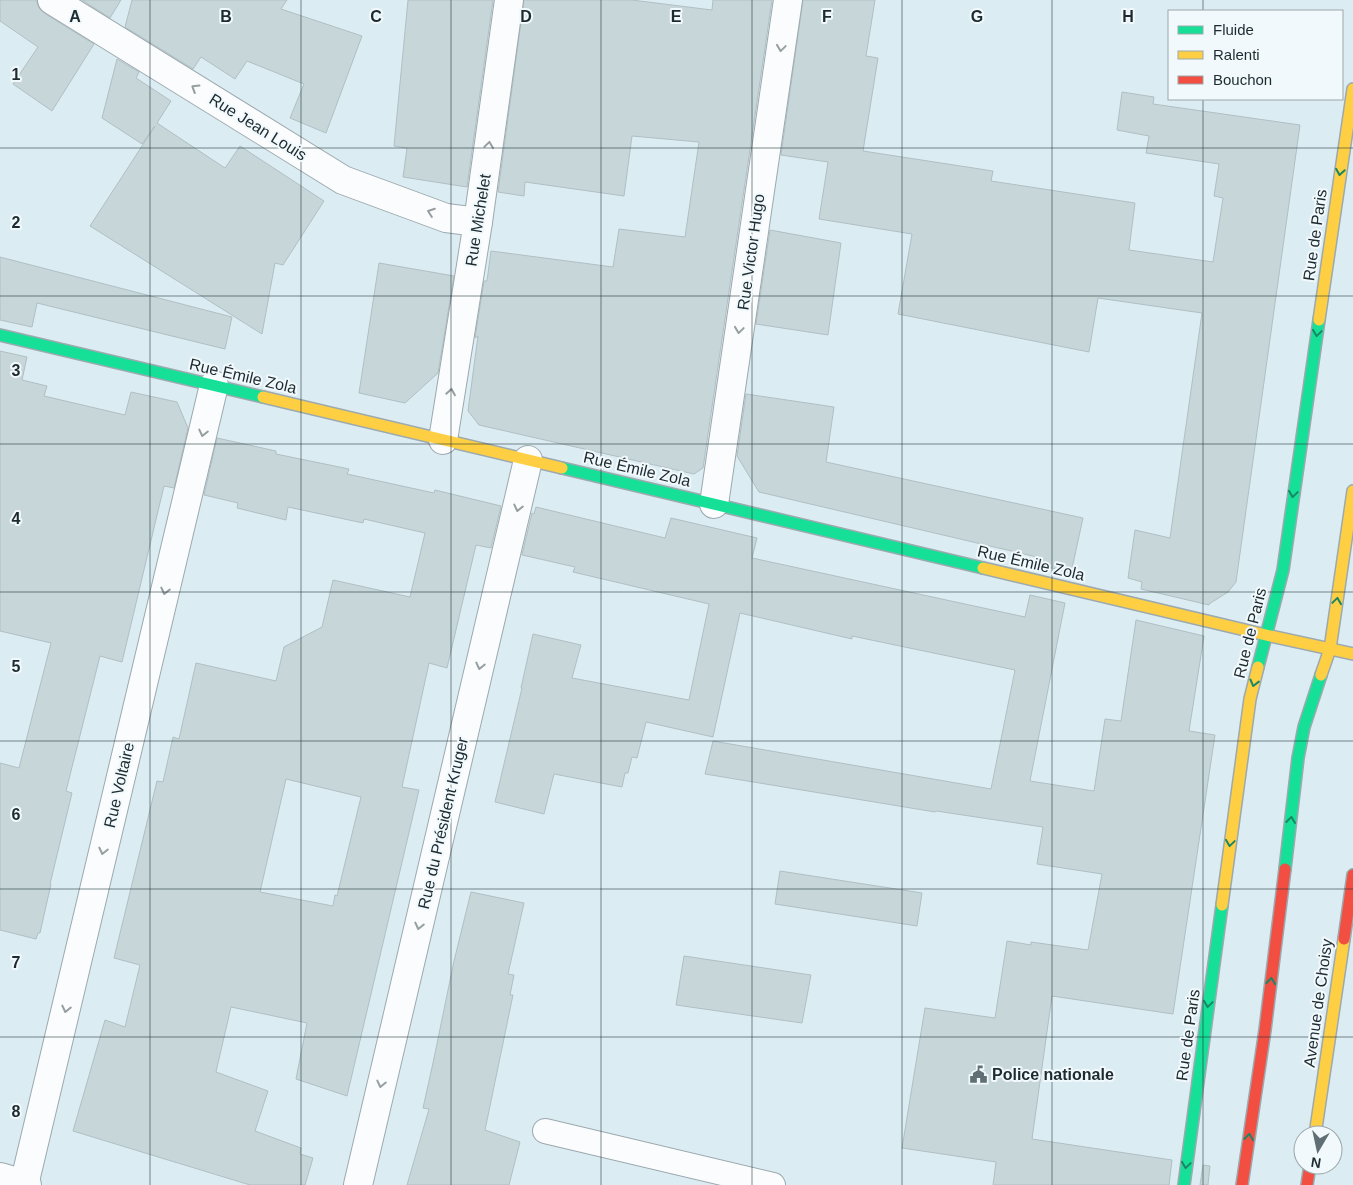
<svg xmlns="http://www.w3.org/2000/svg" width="1353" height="1185" font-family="Arial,sans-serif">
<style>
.building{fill:#c6d6d9;stroke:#b1bfc3;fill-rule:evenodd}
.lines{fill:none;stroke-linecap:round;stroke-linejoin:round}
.lane-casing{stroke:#9ca9af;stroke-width:26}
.street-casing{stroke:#9ca9af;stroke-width:30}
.fast-casing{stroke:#9ca9af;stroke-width:14}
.slow-casing{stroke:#9ca9af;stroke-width:14}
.jam-casing{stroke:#9ca9af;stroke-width:14}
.lane{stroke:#fafcfd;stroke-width:24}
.street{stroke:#fafcfd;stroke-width:28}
.fast{stroke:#16e098;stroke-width:11}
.slow{stroke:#ffcf43;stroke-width:11}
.jam{stroke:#f24e42;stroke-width:11}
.oneway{stroke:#969ea1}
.oneway2{stroke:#198664}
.grid{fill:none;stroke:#1c2b30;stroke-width:1;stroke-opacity:0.55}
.labels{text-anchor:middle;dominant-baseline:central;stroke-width:4;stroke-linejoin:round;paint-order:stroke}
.street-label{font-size:16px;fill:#1c2b30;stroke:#f2f9fc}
.poi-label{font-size:16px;font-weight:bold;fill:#1c2b30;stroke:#f2f9fc;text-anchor:start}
.grid-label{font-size:16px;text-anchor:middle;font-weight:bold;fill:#1c2b30;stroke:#f2f9fc;stroke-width:4;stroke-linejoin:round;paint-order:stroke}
</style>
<rect width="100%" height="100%" fill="#dcecf3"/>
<g class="building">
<path d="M 0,0 L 36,0 L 39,8 L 44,13 L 94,44 L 52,111 L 13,84 L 38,47 L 0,21 Z"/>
<path d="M 82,0 L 121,0 L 110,18 Z"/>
<path d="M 132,0 L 287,0 L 281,9 L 362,36 L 326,133 L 290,118 L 304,84 L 247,61 L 235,79 L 201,57 L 193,69 L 125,27 Z"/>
<path d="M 408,0 L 493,0 L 467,187 L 403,177 L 407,148 L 394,146 Z"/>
<path d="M 524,0 L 632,0 L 712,10 L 713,0 L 772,0 L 703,468 L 694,474 L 479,425 L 468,411 L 478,336 L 475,338 L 484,281 L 487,281 L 491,251 L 613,267 L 619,229 L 685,237 L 699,142 L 632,136 L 624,196 L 525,182 L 524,196 L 498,192 Z"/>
<path d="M 803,0 L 875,0 L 866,56 L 878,58 L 863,151 L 993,171 L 991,181 L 1135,203 L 1129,250 L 1213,262 L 1223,198 L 1214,196 L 1219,164 L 1146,153 L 1149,136 L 1117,130 L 1122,92 L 1154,97 L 1153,104 L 1300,125 L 1236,582 L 1228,592 L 1209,604 L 1209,605 L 1141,589 L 1142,582 L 1128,578 L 1135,530 L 1170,538 L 1202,313 L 1098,298 L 1089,352 L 898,314 L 912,234 L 819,219 L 828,162 L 781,155 Z"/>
<path d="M 117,59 L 139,72 L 136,78 L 171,101 L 157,123 L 225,168 L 240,146 L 324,201 L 283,265 L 275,263 L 262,334 L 90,226 L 155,126 L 142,144 L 102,118 Z"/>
<path d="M 770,230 L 841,243 L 828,335 L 756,324 Z"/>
<path d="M 0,257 L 232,317 L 225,349 L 37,303 L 32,327 L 0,320 Z"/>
<path d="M 379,263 L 454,276 L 438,373 L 405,403 L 359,393 Z"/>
<path d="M 0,351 L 27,357 L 22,380 L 47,386 L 44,396 L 125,415 L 131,392 L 177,402 L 188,428 L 174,488 L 164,486 L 122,662 L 100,656 L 66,791 L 72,793 L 50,884 L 51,884 L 40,933 L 38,933 L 36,939 L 0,930 L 0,763 L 19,768 L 51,643 L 0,631 Z"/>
<path d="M 746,394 L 834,407 L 826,462 L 1083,518 L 1071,573 L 1036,564 L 1037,557 L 759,492 L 737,456 Z"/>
<path d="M 217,438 L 276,451 L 276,454 L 349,469 L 347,474 L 434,493 L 435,490 L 501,506 L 491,548 L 476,545 L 447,668 L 429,663 L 402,787 L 419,790 L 347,1096 L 296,1079 L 307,1023 L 231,1007 L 216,1072 L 268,1091 L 255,1131 L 301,1148 L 300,1154 L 313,1158 L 305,1185 L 250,1185 L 73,1131 L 105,1020 L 125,1027 L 140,965 L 114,958 L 157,781 L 163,782 L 173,737 L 179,739 L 196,663 L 276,681 L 284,647 L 322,627 L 333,580 L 410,597 L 425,533 L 364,519 L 363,523 L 288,507 L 286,520 L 237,508 L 238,503 L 204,495 ZM 286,779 L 361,797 L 337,896 L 335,895 L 333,906 L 260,892 Z"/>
<path d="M 536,507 L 665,538 L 671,518 L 757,538 L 752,558 L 1025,617 L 1030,595 L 1065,603 L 1030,781 L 1094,791 L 1105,719 L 1121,721 L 1136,620 L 1204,636 L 1189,731 L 1215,735 L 1173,1014 L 1052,996 L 1032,1139 L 1172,1160 L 1169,1185 L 993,1185 L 996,1162 L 902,1148 L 925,1008 L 995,1018 L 1007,941 L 1031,945 L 1031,942 L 1088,950 L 1102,874 L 1037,864 L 1043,827 L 936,811 L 935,812 L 705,774 L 713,741 L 991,789 L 1015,670 L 852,636 L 852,639 L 740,613 L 713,737 L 646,722 L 637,758 L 632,757 L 628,773 L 625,773 L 622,787 L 554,774 L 544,814 L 495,802 L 522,688 L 521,688 L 533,634 L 581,645 L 572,678 L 689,700 L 709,604 L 573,572 L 575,567 L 522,555 L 532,513 L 534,514 Z"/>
<path d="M 780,871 L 922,893 L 917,926 L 775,904 Z"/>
<path d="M 471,892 L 524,903 L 508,974 L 514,975 L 510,995 L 513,995 L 485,1130 L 520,1142 L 509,1185 L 407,1185 L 429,1109 L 423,1108 L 433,1063 L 454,961 Z"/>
<path d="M 684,956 L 811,975 L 802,1023 L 676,1005 Z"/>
<path d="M 1203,1165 L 1210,1166 L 1208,1185 L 1200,1185 Z"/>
</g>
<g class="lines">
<defs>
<path id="lane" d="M 545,1131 L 773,1185"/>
<g id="street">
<path d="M 52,0 L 343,180 L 446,218 L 478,222"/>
<path d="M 443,440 L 478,222 L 509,0"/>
<path d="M 714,504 L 788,0"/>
<path d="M 0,1177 L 27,1185"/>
<path d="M 24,1185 L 214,385"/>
<path d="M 358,1185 L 528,460"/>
</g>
<g id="fast">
<path d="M 0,335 L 263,397"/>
<path d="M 562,468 L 983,568"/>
<path d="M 1258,667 L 1283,570 L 1319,320"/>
<path d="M 1285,869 L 1298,758 L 1304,727 L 1321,675"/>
<path d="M 1184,1185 L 1222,905"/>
</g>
<g id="slow">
<path d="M 1319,320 L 1353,89"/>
<path d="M 263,397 L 562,468"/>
<path d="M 983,568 L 1266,635 L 1353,654"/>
<path d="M 1321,675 L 1330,649 L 1353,491"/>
<path d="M 1222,905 L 1250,699 L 1258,667"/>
<path d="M 1315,1135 L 1344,939"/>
</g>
<g id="jam">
<path d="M 1344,939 L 1353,875"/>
<path d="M 1242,1185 L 1265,1030 L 1285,869"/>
<path d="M 1307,1185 L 1310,1165"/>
</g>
</defs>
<use href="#lane" class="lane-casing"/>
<use href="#street" class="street-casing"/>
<use href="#fast" class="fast-casing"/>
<use href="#slow" class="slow-casing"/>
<use href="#jam" class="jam-casing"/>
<use href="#lane" class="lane"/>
<use href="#street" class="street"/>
<use href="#fast" class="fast"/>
<use href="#slow" class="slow"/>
<use href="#jam" class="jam"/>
</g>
<defs><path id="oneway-chevron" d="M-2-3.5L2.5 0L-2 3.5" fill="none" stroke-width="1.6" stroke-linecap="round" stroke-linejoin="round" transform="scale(1.25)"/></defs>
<g class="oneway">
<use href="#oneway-chevron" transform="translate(781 48) rotate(98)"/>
<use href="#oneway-chevron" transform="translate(195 88) rotate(-148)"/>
<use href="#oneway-chevron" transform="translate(489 145) rotate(-82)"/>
<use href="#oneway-chevron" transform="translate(431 212) rotate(-160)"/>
<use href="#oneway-chevron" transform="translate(739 330) rotate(98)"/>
<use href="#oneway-chevron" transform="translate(451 392) rotate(-81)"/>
<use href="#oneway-chevron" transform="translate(203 433) rotate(103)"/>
<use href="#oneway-chevron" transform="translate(518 508) rotate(103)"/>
<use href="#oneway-chevron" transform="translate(165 591) rotate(103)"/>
<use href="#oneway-chevron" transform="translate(480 666) rotate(103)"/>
<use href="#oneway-chevron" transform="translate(103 851) rotate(103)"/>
<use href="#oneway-chevron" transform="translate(419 926) rotate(103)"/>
<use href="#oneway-chevron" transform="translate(66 1009) rotate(103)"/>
<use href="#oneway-chevron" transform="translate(381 1084) rotate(103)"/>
</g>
<g class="oneway2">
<use href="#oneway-chevron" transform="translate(1340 172) rotate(99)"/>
<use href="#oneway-chevron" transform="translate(1317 333) rotate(98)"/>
<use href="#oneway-chevron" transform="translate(1293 494) rotate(98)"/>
<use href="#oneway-chevron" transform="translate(1337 601) rotate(-82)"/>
<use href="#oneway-chevron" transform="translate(1254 683) rotate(104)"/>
<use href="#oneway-chevron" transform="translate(1291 820) rotate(-83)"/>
<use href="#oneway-chevron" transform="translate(1230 843) rotate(98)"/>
<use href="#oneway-chevron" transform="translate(1271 981) rotate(-83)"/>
<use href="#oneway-chevron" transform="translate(1208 1004) rotate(98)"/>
<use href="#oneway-chevron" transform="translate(1249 1137) rotate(-82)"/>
<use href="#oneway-chevron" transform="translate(1186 1165) rotate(98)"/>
</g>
<path class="grid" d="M 150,0 L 150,1185M 301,0 L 301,1185M 451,0 L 451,1185M 601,0 L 601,1185M 752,0 L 752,1185M 902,0 L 902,1185M 1052,0 L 1052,1185M 1203,0 L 1203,11M 1203,99 L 1203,1185M 0,148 L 1353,148M 0,296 L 1353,296M 0,444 L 1353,444M 0,592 L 1353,592M 0,741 L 1353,741M 0,889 L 1353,889M 0,1037 L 1353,1037"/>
<defs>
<symbol id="civic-bare" viewBox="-9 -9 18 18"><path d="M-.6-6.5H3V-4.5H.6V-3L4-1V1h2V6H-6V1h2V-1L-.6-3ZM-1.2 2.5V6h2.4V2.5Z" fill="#5f6f74" stroke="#f2f9fc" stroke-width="2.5" paint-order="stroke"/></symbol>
</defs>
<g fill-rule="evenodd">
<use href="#civic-bare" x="966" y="1062" width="25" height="25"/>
</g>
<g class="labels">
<g class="street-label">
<text transform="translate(258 127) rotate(32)">Rue Jean Louis</text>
<text transform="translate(478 220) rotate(-81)">Rue Michelet</text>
<text transform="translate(1315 235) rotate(-82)">Rue de Paris</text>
<text transform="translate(751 252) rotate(-82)">Rue Victor Hugo</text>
<text transform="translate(243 376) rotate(13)">Rue Émile Zola</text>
<text transform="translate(637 469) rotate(13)">Rue Émile Zola</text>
<text transform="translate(1031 563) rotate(13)">Rue Émile Zola</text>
<text transform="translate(1250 633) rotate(-76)">Rue de Paris</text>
<text transform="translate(119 785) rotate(-77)">Rue Voltaire</text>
<text transform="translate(443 823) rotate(-77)">Rue du Président Kruger</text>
<text transform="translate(1318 1003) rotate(-82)">Avenue de Choisy</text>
<text transform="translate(1188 1035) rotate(-82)">Rue de Paris</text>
</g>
<g class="poi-label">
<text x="992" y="1074">Police nationale</text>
</g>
</g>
<g class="grid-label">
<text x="75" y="22">A</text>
<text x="226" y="22">B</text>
<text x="376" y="22">C</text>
<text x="526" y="22">D</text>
<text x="676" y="22">E</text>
<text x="827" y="22">F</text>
<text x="977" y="22">G</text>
<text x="1128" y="22">H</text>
<text x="16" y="80">1</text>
<text x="16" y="228">2</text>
<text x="16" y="376">3</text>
<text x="16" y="524">4</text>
<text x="16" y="672">5</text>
<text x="16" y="820">6</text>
<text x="16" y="968">7</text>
<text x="16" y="1117">8</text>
</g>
<rect x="1168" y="10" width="175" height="90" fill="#f2f9fc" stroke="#9ca7aa"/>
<rect x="1178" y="26" width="25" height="8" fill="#16e098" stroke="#9ca7aa"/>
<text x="1213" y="35" font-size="15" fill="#1c2b30">Fluide</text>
<rect x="1178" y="51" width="25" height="8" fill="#ffcf43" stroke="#9ca7aa"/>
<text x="1213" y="60" font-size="15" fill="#1c2b30">Ralenti</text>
<rect x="1178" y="76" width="25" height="8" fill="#f24e42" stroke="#9ca7aa"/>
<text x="1213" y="85" font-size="15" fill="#1c2b30">Bouchon</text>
<g transform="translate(1318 1150) rotate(189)"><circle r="24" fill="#f2f9fc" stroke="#9ca7aa"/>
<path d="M0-4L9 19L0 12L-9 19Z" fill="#5f6f74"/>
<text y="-8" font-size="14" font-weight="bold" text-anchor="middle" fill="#1c2b30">N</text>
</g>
</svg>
